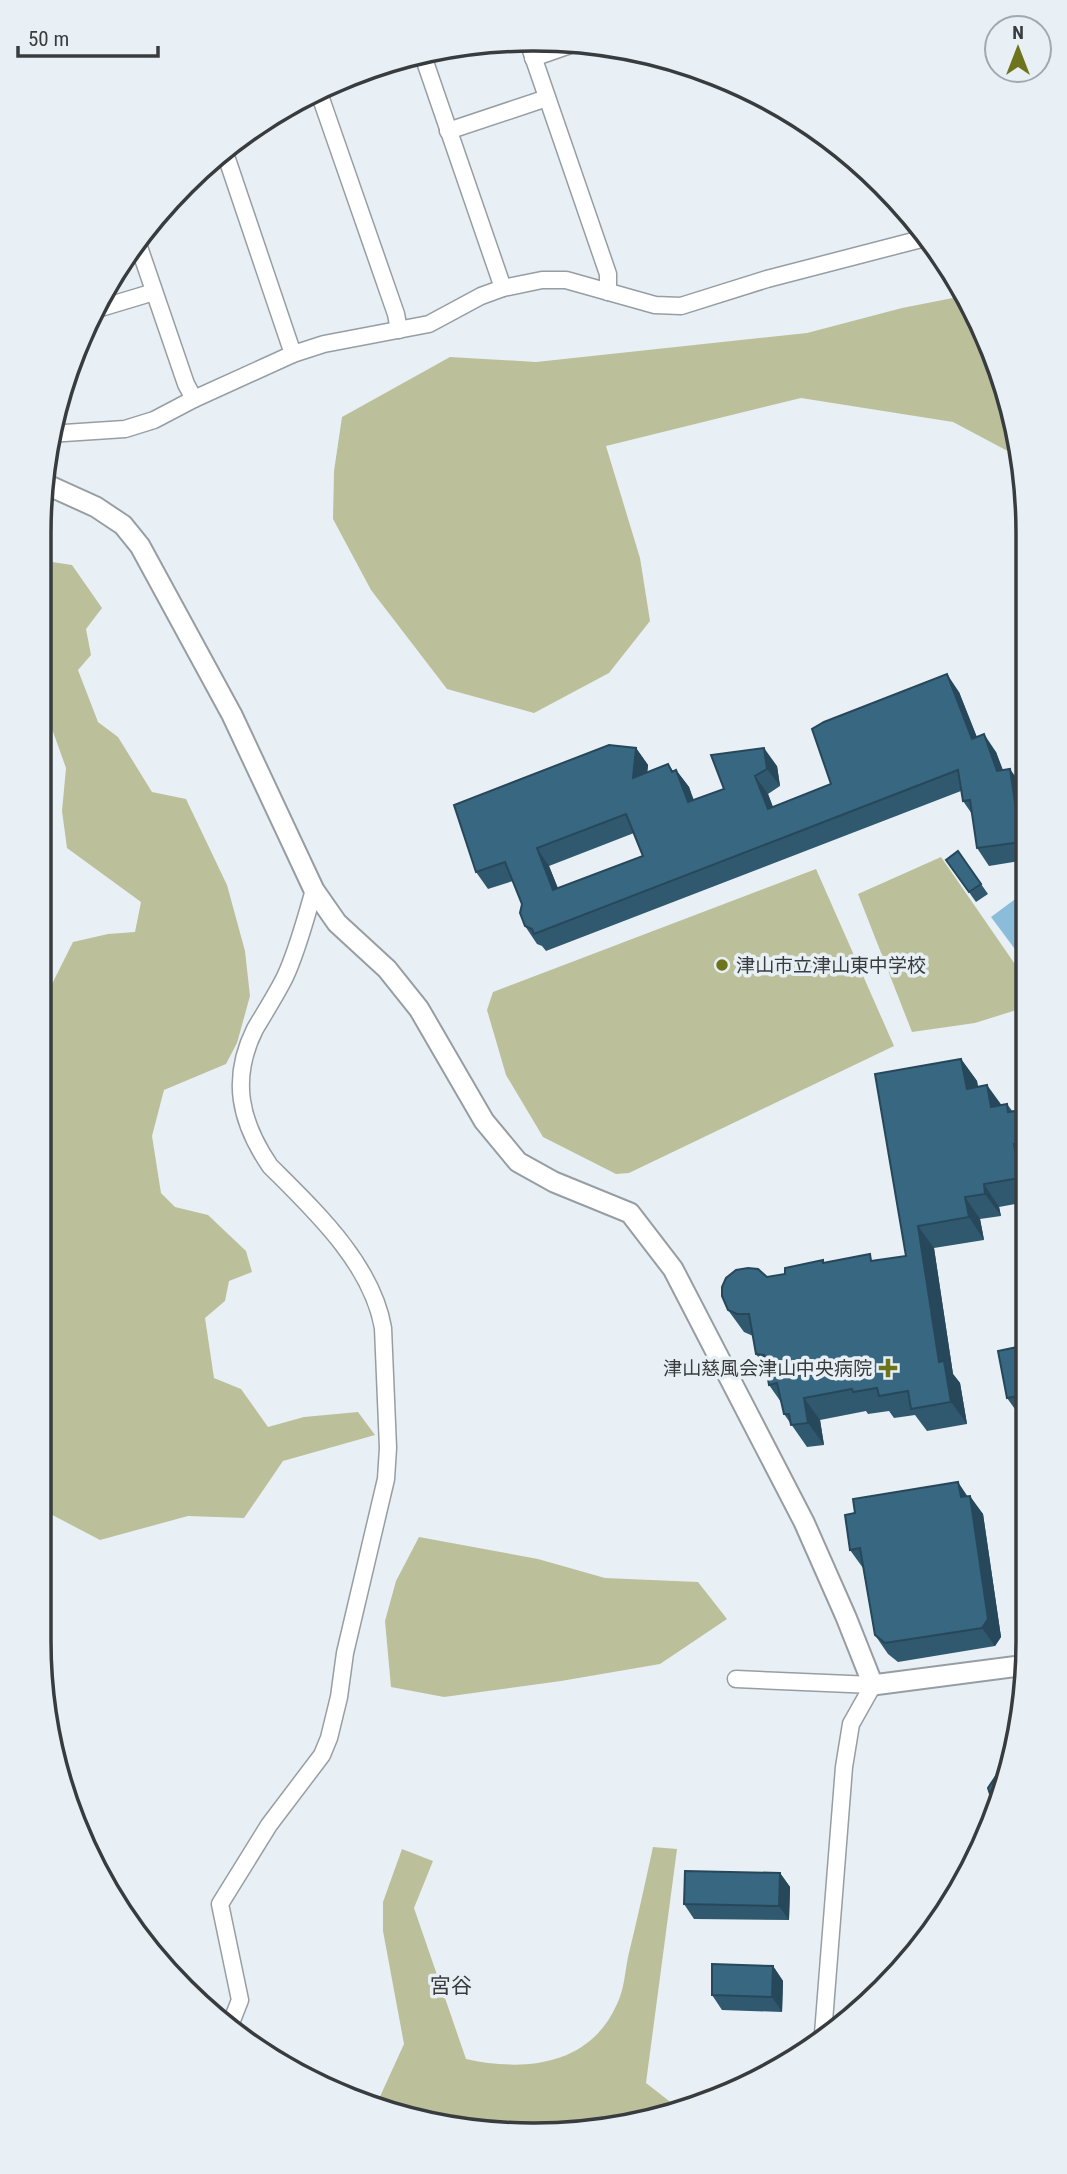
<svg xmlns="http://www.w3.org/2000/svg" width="1067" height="2174" font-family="'Roboto Condensed','Noto Sans JP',sans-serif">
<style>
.green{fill:#bbc09a}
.water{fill:#8bbcd9}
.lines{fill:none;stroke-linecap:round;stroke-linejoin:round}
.minor-casing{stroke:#979ea3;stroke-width:19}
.tertiary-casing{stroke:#979ea3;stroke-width:23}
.minor{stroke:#fff;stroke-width:16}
.tertiary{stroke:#fff;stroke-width:19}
.wall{fill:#30596f;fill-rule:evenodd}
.shaded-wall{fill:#27485a}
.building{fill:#386781;stroke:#27485a;stroke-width:2;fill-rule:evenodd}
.poi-dot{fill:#6e741c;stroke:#e8f0f5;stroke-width:2.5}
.labels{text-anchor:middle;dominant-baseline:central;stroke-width:7;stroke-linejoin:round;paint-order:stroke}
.poi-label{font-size:19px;fill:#393c3e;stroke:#e8f0f5;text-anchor:start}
.neighbourhood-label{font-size:21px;fill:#393c3e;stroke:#e8f0f5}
.rim{fill:none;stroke:#393c3e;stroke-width:3.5}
</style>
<rect width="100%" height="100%" fill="#e8f0f5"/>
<g class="green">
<path d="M 963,296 L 991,344 L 1021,458 L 953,422 L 801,398 L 606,446 L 640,558 L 650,621 L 609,673 L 534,713 L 447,689 L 371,590 L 333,519 L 334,471 L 342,417 L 450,357 L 536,362 L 807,333 L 902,308 Z"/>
<path d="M 39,560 L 72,565 L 102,608 L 86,629 L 91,655 L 78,670 L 98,722 L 118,737 L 152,792 L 186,799 L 227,885 L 245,951 L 250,996 L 237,1043 L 226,1064 L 164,1090 L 152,1136 L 161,1193 L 175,1207 L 208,1215 L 246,1251 L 252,1272 L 229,1281 L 225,1301 L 205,1318 L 214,1378 L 241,1389 L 268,1427 L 304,1417 L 358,1412 L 375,1435 L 283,1461 L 244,1518 L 188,1516 L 100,1540 L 39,1508 L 40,1270 L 49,1248 L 46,1165 L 39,1149 L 39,1040 L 52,1019 L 52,984 L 73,942 L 108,934 L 135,932 L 141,902 L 67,848 L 62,811 L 66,768 L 46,712 L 39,709 Z"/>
<path d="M 941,857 L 1026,980 L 1026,1007 L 975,1023 L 912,1032 L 858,894 Z"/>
<path d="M 816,869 L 894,1046 L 629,1173 L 616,1174 L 543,1137 L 506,1075 L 487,1010 L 493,992 Z"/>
<path d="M 419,1537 L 538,1559 L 605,1578 L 698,1582 L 727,1619 L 660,1664 L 561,1681 L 444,1697 L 391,1687 L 385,1621 L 396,1581 Z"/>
<path d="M 653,1847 L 677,1849 L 646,2083 L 673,2104 L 672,2109 L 598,2131 L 437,2126 L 372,2102 L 378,2101 L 404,2044 L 383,1931 L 383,1902 L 402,1849 L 433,1861 L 414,1908 L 466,2059 C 524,2072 590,2066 617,2004 C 624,1990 625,1972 628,1957 C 637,1920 645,1884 653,1847 Z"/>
</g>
<path class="water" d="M 1026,891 L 1026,964 L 991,917 Z"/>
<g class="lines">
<defs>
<g id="minor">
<path d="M 527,39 L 608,274 L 608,292"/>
<path d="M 422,53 L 503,288"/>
<path d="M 533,58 L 576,43"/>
<path d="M 318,90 L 396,314 L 399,330"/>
<path d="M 448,131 L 547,98"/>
<path d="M 224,150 L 293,354"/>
<path d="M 137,241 L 186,384 L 194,399"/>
<path d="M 94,310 L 154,292"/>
<path d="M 49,434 L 125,429 L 154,420 L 194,399 L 293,354 L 324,344 L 429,324 L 481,296 L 503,288 L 542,280 L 566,280 L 655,305 L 681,306 L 767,279 L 929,237"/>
<path d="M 736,1679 L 873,1685 L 851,1724 L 844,1767 L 823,2034"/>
<path d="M 229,2028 L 240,2000 L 220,1904 L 269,1825 L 322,1755 L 329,1738 L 339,1697 L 345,1653 L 386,1479 L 388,1448 L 383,1328 C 372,1264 315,1211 270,1166 C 240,1122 230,1079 255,1029 C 265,1012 276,995 285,977 C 298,949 305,920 314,890"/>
</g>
<path id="tertiary" d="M 43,483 L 96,507 L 123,525 L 140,546 L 232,715 L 314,890 L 337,923 L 387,969 L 419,1009 L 484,1121 L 518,1162 L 554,1182 L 630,1213 L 673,1269 L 804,1522 L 846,1617 L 873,1685 L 1026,1665"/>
</defs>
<use href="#minor" class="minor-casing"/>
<use href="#tertiary" class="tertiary-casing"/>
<use href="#minor" class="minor"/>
<use href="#tertiary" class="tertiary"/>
</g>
<g class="wall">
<path d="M 959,692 L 977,737 L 996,752 L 1003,770 L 1022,786 L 1025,810 L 1026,860 L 989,866 L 977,848 L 972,814 L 963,801 L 961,791 L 546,951 L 542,946 L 537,944 L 525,926 L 522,904 L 513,881 L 488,889 L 476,872 L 636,748 L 648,765 L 647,773 L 668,764 L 673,771 L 676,770 L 689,787 L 693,800 L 724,789 L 711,755 L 777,766 L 780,786 L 768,794 L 773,807 L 831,784 ZM 634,833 L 643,856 L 558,889 L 549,866 Z"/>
<path d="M 958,851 L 988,894 L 976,902 L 946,860 Z"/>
<path d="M 961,1059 L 977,1081 L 978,1087 L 1001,1105 L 1007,1104 L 1013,1112 L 1027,1109 L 1027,1202 L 999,1207 L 1001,1216 L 980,1219 L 984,1240 L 934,1248 L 953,1374 L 960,1383 L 967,1424 L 927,1431 L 915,1415 L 894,1418 L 889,1411 L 868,1414 L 866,1411 L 820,1420 L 824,1445 L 807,1447 L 784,1414 L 781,1402 L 769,1385 L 766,1368 L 756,1354 L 753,1336 L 744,1332 L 728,1310 L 767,1277 L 785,1274 L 823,1260 L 825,1263 L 875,1260 L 906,1256 Z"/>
<path d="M 1027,1345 L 1028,1419 L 1023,1420 L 1007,1398 Z"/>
<path d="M 968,1496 L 983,1514 L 1001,1637 L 995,1646 L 898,1662 L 888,1654 L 875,1635 L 863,1568 L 850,1550 L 855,1513 Z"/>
<path d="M 780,1873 L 790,1887 L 789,1920 L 694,1919 L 684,1904 Z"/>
<path d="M 773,1966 L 783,1981 L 782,2012 L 722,2010 L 712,1995 Z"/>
</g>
<g class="shaded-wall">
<path d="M 947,674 L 959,692 L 984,756 L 972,739 Z"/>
<path d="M 984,734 L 996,752 L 1009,788 L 997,771 Z"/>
<path d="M 636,748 L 648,765 L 645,796 L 633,778 Z"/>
<path d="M 764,748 L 777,766 L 780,786 L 767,769 Z"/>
<path d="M 668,764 L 680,782 L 676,770 L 689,787 L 701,819 L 688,802 Z"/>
<path d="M 1010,769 L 1022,786 L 1025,810 L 1026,849 L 1021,842 Z"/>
<path d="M 755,776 L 768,794 L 780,826 L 768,809 Z"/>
<path d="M 537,848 L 549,866 L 566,908 L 553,890 Z"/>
<path d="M 961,1059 L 977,1081 L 982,1111 L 967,1089 Z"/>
<path d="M 987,1085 L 1003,1107 L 991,1107 Z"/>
<path d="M 1014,1144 L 1027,1163 L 1027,1188 L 1020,1178 Z"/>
<path d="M 984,1184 L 999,1207 L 1001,1216 L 985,1194 Z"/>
<path d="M 965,1197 L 980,1219 L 984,1240 L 969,1217 Z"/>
<path d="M 918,1226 L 934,1248 L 953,1374 L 960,1383 L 967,1424 L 951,1402 L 939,1362 Z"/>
<path d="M 804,1398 L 820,1420 L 824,1445 L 808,1423 Z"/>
<path d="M 958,1482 L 970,1500 L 970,1496 L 983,1514 L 1001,1637 L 995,1646 L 982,1628 Z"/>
<path d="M 780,1873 L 790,1887 L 789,1920 L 779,1906 Z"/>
<path d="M 773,1966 L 783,1981 L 782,2012 L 772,1997 Z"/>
</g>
<g class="building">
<path d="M 947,674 L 972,739 L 984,734 L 997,771 L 1010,769 L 1021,842 L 977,848 L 970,800 L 963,801 L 958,770 L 534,934 L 532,929 L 525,926 L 520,913 L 522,904 L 505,862 L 476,872 L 454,805 L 609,745 L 636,748 L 633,778 L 668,764 L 672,772 L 676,770 L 688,802 L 724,789 L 711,755 L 764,748 L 767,769 L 755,776 L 768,809 L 831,784 L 812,729 L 824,722 ZM 626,814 L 643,856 L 553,890 L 537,848 Z"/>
<path d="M 958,851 L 981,884 L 969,892 L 946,860 Z"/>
<path d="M 961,1059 L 967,1089 L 987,1085 L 991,1107 L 1007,1104 L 1008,1112 L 1027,1109 L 1027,1143 L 1014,1144 L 1020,1178 L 984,1184 L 985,1194 L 965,1197 L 969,1217 L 918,1226 L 939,1362 L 944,1361 L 951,1402 L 911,1409 L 908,1391 L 879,1396 L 877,1388 L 853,1392 L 852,1389 L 804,1398 L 808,1423 L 791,1425 L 789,1414 L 784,1414 L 777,1383 L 769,1385 L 764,1355 L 756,1354 L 749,1314 L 737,1314 L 728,1310 L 722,1296 L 722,1287 L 726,1278 L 736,1270 L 748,1268 L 758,1269 L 767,1277 L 785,1274 L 785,1268 L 823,1260 L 823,1263 L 870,1254 L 871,1261 L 906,1256 L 875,1074 Z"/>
<path d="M 1027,1345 L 1028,1394 L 1007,1398 L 998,1351 Z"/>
<path d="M 958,1482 L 961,1497 L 970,1496 L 988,1619 L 982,1628 L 885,1643 L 875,1635 L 860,1548 L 850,1550 L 845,1515 L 855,1513 L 853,1499 Z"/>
<path d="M 1006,1772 L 1008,1773 L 996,1813 L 988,1788 L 998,1773 Z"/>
<path d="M 685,1871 L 780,1873 L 779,1906 L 684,1904 Z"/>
<path d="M 712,1964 L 773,1966 L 772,1997 L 712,1995 Z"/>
</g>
<g class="poi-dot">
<circle cx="722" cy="965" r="7"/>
<path d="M884.5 1357.5h7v7h7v7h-7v7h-7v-7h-7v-7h7z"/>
</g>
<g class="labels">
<g class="poi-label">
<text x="736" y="965">津山市立津山東中学校</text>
<text x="872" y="1368" text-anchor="end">津山慈風会津山中央病院</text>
</g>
<g class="neighbourhood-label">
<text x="451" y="1986">宮谷</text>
</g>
</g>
<path d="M0 0H1067V2174H0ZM533 51H534A482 482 0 0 1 1016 533V1641A482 482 0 0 1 534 2123H533A482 482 0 0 1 51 1641V533A482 482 0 0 1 533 51Z" fill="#e8f0f5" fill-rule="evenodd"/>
<path class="rim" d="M533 51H534A482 482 0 0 1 1016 533V1641A482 482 0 0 1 534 2123H533A482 482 0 0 1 51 1641V533A482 482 0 0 1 533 51Z"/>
<g transform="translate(1018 49)"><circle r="33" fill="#e8f0f5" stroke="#a2a8ac" stroke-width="2"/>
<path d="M0-5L12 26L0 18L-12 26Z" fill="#6e741c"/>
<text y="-10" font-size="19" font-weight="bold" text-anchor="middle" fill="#393c3e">N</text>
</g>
<path d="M18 46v10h140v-10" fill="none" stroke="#393c3e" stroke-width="3.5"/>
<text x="28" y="46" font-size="21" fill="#393c3e" stroke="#e8f0f5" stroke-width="5" paint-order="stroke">50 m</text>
</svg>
